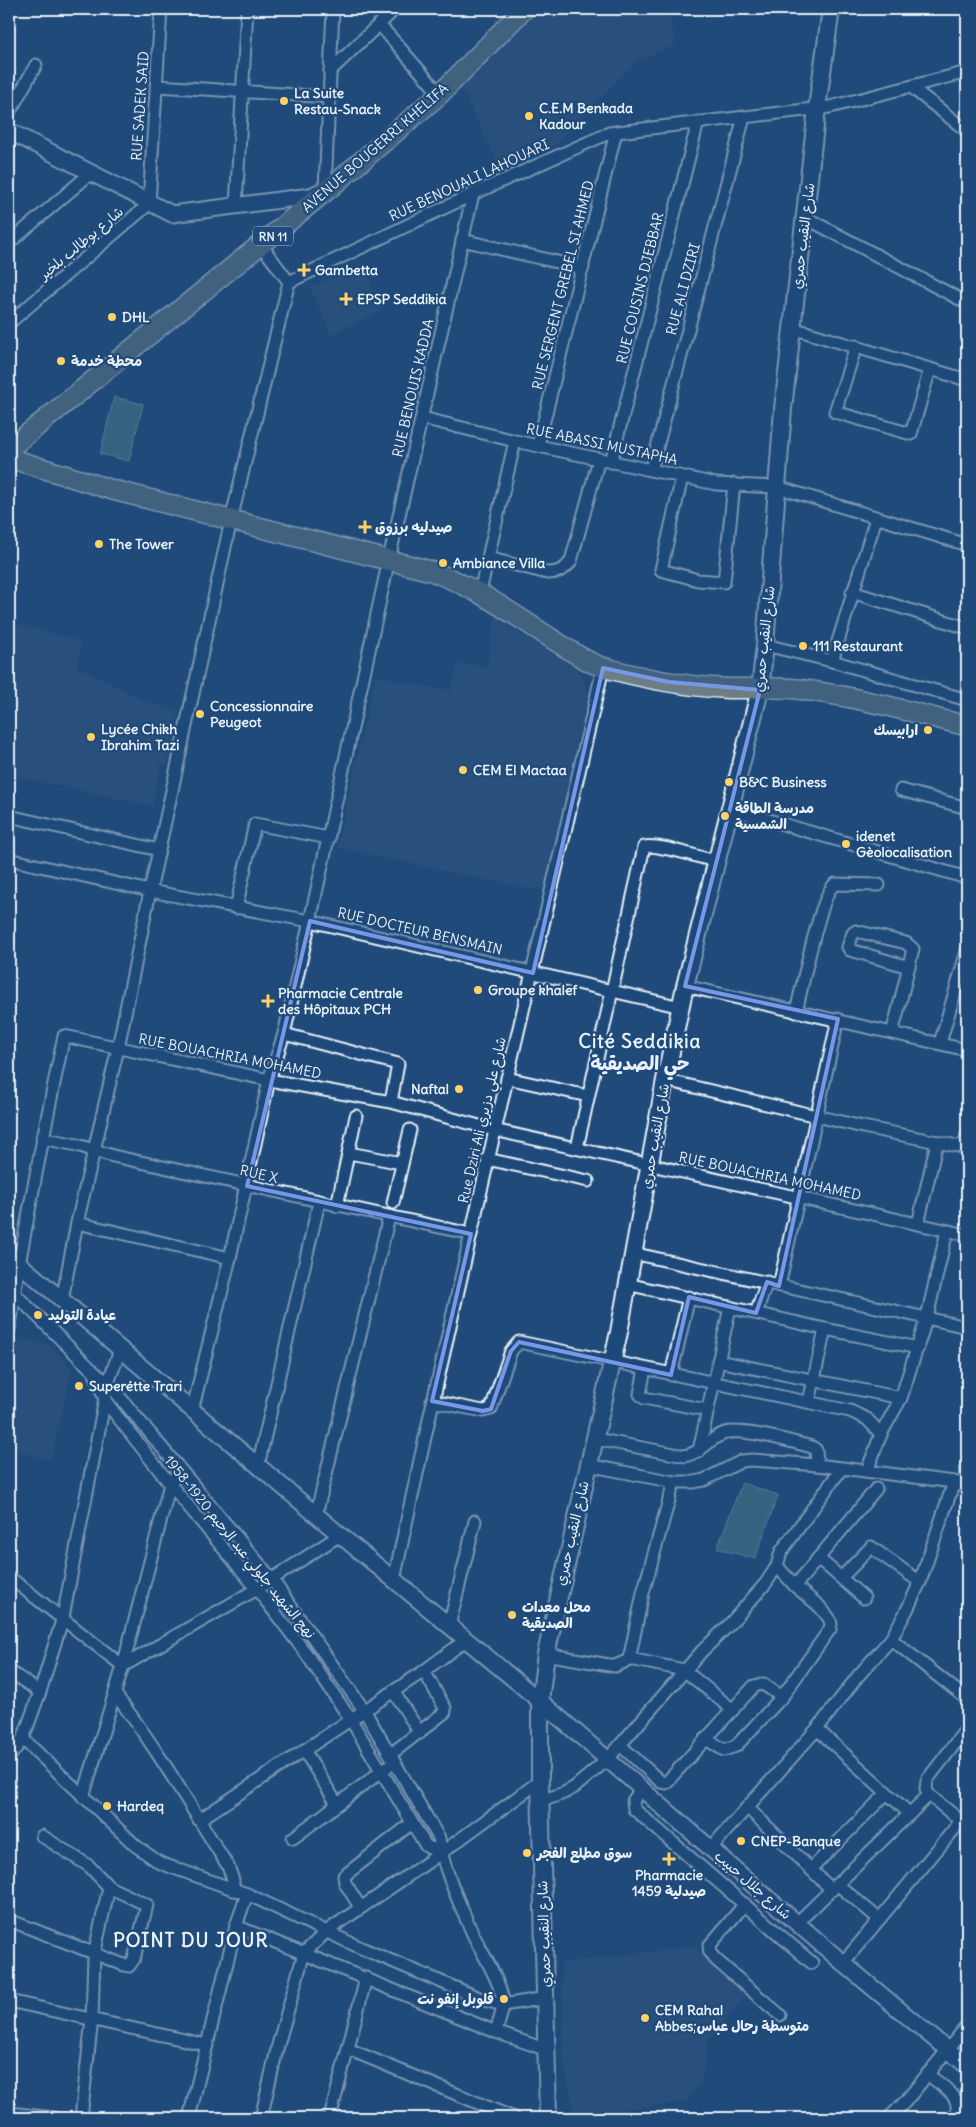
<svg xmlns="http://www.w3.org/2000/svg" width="976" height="2127" font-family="Delius,'Playpen Sans Arabic',sans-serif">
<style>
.built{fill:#36567e}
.green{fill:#577e85;stroke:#a0b8be}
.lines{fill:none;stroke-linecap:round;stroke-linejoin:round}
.minor-casing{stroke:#e8f1f8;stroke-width:15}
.tertiary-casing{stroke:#e8f1f8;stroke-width:19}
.secondary-casing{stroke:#e8f1f8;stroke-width:20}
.primary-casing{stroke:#e8f1f8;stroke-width:22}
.minor{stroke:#1f4a7a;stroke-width:11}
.tertiary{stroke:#1f4a7a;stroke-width:15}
.secondary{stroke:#1f4a7a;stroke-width:16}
.primary{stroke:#6c7e84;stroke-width:19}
.marked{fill:none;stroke:#7897e6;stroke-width:4;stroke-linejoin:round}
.poi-dot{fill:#ffd166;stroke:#1f4a7a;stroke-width:2}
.labels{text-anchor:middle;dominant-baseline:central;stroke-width:4.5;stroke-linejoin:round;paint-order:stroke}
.shield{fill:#1f4a7a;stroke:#acbfd2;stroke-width:1}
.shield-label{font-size:12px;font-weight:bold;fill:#e8f1f8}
.poi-label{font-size:14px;font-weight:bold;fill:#e8f1f8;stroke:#1f4a7a;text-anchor:start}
.street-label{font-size:14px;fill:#e8f1f8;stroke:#1f4a7a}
.district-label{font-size:19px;font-weight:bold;letter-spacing:1px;fill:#e8f1f8;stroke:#1f4a7a}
</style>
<rect width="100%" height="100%" fill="#1f4a7a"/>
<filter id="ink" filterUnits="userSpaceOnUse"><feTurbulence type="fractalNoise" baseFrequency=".02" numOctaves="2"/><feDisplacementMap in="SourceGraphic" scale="10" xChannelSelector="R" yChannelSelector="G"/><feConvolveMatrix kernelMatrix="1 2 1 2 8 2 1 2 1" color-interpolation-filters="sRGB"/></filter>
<g filter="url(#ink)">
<g class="built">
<path d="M 541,9 L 669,9 L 675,45 L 637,61 L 557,143 L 500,168 L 461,88 Z"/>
<path d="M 363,264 L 382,310 L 331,335 L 310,287 Z"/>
<path d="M 496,614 L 515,630 L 579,670 L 588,693 L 545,892 L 337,848 L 375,676 L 451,691 L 458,662 L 486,668 Z"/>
<path d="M 9,622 L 82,641 L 77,666 L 147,702 L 178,710 L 167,765 L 161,764 L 152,806 L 9,775 Z"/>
<path d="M 13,1337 L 50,1345 L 72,1370 L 51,1460 L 9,1449 L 9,1358 Z"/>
<path d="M 693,1946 L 746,1995 L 707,2042 L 702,2082 L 686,2102 L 574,2115 L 564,2061 L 561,1963 Z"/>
</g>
<g class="green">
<path d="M 114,397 L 143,404 L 129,461 L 100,454 Z"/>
<path d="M 742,1483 L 778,1495 L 755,1559 L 717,1548 Z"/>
</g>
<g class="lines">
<defs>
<g id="minor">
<path d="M 379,24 L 440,94"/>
<path d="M 330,71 L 395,9"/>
<path d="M 157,86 L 328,97"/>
<path d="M 911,87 L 967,131"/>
<path d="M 9,113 L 36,65"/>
<path d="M 325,189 L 333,9"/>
<path d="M 236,206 L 247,9"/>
<path d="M 806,218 L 967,303"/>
<path d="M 462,240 L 583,268"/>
<path d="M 9,243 L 91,173"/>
<path d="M 261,245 L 289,282"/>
<path d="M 289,282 L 473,194 L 609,133 L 830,107 L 967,72"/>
<path d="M 9,323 L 149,204 L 161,9"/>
<path d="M 792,328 L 967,380"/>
<path d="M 856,346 L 835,412 L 911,434 L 930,369"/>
<path d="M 422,418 L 515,441 L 716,484 L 777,487 L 967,545"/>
<path d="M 538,445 L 616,132"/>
<path d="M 611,462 L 698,122"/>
<path d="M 651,470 L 744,117"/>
<path d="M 682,477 L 661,570 L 698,580 L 724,582 L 734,484"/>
<path d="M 488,558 L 547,573 C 558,573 565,570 571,561 L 599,459"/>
<path d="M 480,592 L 515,441"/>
<path d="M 852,592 L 967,628"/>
<path d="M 765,645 L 832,661 L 967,700"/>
<path d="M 832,661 L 876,518"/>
<path d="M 901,790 L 967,808"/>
<path d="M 728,808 L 967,878"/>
<path d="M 9,816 L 159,850"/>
<path d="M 9,859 L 150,891 L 310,921 L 681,1007"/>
<path d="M 236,908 L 255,824 L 329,838"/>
<path d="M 685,986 C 779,1008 873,1028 967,1050"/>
<path d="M 796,1012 C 801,992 821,892 835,884 L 879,885"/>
<path d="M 892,1033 C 900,1005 906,977 913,949 L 906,943 L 856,931 L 853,933 L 848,947 L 850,950 L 909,967"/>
<path d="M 284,1034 L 398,1064 L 391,1102"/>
<path d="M 940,1043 L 967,951"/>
<path d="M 507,1078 L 588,1096"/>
<path d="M 665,1080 L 863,1127 L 967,1148"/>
<path d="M 42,1138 L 77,1145 L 113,1156 L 471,1234"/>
<path d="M 577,1148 L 644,847 C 656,843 701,858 716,861"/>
<path d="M 964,1148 L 967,1134"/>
<path d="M 349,1153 L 402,1163"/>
<path d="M 487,1159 L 588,1181"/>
<path d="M 393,1203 L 410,1130"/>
<path d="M 337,1206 L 356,1116"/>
<path d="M 77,1223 L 230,1258"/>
<path d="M 918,1224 L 937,1142"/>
<path d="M 632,1253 L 967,1327"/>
<path d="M 627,1284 L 825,1329 L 918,1348"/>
<path d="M 779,1286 L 838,1019"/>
<path d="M 13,1292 L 95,1373 L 108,1383 L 271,1578 L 364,1710 L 439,1838 C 442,1866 460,1905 472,1932 C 480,1950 504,1986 503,2006 C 502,2014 498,2024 496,2032"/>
<path d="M 62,1300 L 77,1223 L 118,1048 L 150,891 L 231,520 L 289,282"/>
<path d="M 756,1313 L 767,1282"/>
<path d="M 9,1330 C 14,1306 15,1283 20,1259 C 34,1184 48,1110 64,1036 L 269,1080 L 391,1102 L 494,1130 L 967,1235"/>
<path d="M 718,1361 L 901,1398"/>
<path d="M 645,1369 L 640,1394 L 644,1398 L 707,1410"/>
<path d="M 95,1373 L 106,1402 L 170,1484 L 257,1589 L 305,1652 L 351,1720 L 426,1846 L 441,1853"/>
<path d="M 671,1375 L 689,1297"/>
<path d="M 432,1401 L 483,1411 L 491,1409 L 511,1351 L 519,1342 L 850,1411 L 867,1419 L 881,1434"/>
<path d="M 809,1402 L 825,1329"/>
<path d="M 192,1411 L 230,1258 L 269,1080 L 284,1034 L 310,921 L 389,559 L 473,194"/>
<path d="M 595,1439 L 685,1456 C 702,1453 709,1438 725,1433 C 742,1428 794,1442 812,1447 L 816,1450 L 817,1465"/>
<path d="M 699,1451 L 730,1307"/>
<path d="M 588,1465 L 674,1482 L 694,1482 L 704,1480 L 742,1461 L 752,1460 L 817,1465 L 954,1482 L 967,1488"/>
<path d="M 258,1466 L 319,1202"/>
<path d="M 867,1471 L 881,1434 L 901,1398 L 927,1317 L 947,1231"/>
<path d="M 963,1485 L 967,1468"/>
<path d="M 316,1515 L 389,1217"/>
<path d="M 818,1558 L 864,1598"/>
<path d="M 9,1577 L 123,1666 L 257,1589 L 340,1535"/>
<path d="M 841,1578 L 871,1547 L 920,1582"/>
<path d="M 394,1580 C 459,1275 533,972 603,668"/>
<path d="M 795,1586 L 876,1489"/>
<path d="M 449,1626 L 475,1521"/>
<path d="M 891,1639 L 967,1699"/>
<path d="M 546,1654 L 615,1666 L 629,1660 L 635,1660 L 684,1670 L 733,1710"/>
<path d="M 629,1660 L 643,1593 L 674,1482"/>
<path d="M 9,1671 L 40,1692"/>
<path d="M 393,1691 L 420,1733"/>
<path d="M 115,1694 C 158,1749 191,1808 228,1866 L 233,1880 L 233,1890"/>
<path d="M 967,1728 L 927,1780 L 926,1789 L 929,1795 L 967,1826"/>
<path d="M 817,1729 L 910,1814"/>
<path d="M 23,1739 L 136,1846 L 160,1863 L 247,1894 L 361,1948 L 484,2000 L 503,2005 L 546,1998"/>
<path d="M 706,1739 L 724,1750 L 736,1746 L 782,1697 L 830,1629 L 831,1624 L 829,1618 L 819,1606 L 795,1586 L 777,1566"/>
<path d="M 620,1745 L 661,1782 L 666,1783 L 754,1686 L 763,1684 L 782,1697"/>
<path d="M 304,1750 L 337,1804"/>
<path d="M 391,1754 L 445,1712 L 445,1708 L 424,1671"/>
<path d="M 9,1757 L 23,1739 L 40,1692 L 63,1617 L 108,1383 L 120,1350"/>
<path d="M 641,1789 L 633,1801 L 634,1809 L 812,1963"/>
<path d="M 83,1797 L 123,1666 L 170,1484 L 180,1471"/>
<path d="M 541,1801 L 564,1793 L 575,1787 L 607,1760 L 702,1651 L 729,1625 L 766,1583 L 777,1566 L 781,1552 L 842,1468"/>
<path d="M 748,1808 L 832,1890"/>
<path d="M 199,1820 L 424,1671 L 466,1640"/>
<path d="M 293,1838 L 387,1767"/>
<path d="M 710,1849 L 817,1729 L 858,1676 L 891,1639 L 907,1610 L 920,1582 L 954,1482"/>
<path d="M 811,1869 L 887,1793"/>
<path d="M 837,1884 L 879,1919"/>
<path d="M 745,1904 L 709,1946 L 710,1953 L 716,1960 L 780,2015"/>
<path d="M 360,1907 L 345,1883 L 344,1876 L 412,1823"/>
<path d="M 9,1920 L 124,1965 L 129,1966 L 134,1959 L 147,1905 L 109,1887 L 89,1866 L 42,1836"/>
<path d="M 797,1923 L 929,1795"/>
<path d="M 236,1926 L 496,2032 L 547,2050"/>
<path d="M 843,1963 L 961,1821"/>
<path d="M 9,2001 L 207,2045"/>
<path d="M 348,2049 L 514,2118"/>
<path d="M 927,2074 C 942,2086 965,2097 955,2118"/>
<path d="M 9,2113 L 54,2118"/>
<path d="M 81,2118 L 92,2019 L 94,1955 L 109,1887"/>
<path d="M 189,2118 L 236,1926 L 247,1894"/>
<path d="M 261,2118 L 278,2045 L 304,1953 L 327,1931 L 441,1853 L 540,1781"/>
<path d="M 330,2118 L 366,1978"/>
<path d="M 889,2118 L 905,2102 L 967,2026"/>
</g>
<g id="tertiary">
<path d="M 9,131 L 172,214 L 311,196 L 323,190"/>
<path d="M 9,1255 L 340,1535 L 540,1701 L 843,1963 L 967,2066"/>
</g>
<path id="secondary" d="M 548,2118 L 540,1781 L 540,1701 L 546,1654 L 619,1332 L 665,1080 L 685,986 L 760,690 L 765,645 L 783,409 L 817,108 L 831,9"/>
<g id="primary">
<path d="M 9,449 L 331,187 L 440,94 L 524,9"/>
<path d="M 9,458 L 113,490 L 431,571 C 475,587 510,612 549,637 C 565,647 588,664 606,668 C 643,678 683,686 721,688 C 747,690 772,686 797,689 C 855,696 911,712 967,726"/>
</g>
</defs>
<use href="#minor" class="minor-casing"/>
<use href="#tertiary" class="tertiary-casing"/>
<use href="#secondary" class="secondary-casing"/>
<use href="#primary" class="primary-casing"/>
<use href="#minor" class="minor"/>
<use href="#tertiary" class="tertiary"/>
<use href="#secondary" class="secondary"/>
<use href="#primary" class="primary"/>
</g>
</g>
<path d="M0 0H976V2127H0ZM 603,668 L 669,682 L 760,690 L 685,986 L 838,1019 L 779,1286 L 767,1282 L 756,1313 L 689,1297 L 671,1375 L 519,1342 L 511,1351 L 491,1409 L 483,1411 L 432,1401 L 471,1234 L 247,1186 L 310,921 L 533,973 Z" fill="#1f4a7a" fill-opacity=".55" fill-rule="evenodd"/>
<path class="marked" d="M 603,668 L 669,682 L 760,690 L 685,986 L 838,1019 L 779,1286 L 767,1282 L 756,1313 L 689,1297 L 671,1375 L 519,1342 L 511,1351 L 491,1409 L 483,1411 L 432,1401 L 471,1234 L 247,1186 L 310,921 L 533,973 Z"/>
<g class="poi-dot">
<circle cx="284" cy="101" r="5"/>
<circle cx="529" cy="116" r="5"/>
<path d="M301.5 262.5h5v5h5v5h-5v5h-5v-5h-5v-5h5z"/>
<path d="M343.5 291.5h5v5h5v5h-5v5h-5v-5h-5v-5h5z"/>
<circle cx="112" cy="317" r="5"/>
<circle cx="61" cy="361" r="5"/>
<path d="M362.5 519.5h5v5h5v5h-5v5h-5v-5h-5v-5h5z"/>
<circle cx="99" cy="544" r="5"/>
<circle cx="443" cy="563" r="5"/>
<circle cx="803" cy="646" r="5"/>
<circle cx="200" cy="714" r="5"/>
<circle cx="928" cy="730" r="5"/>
<circle cx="91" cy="737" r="5"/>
<circle cx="463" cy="770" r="5"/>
<circle cx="729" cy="782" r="5"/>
<circle cx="725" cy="816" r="5"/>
<circle cx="846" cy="844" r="5"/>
<circle cx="478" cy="990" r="5"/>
<path d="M265.5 993.5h5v5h5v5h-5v5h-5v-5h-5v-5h5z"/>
<circle cx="459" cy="1089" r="5"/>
<circle cx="38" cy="1315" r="5"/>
<circle cx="79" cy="1386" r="5"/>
<circle cx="512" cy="1615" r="5"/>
<circle cx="107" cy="1806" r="5"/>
<circle cx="741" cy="1841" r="5"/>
<circle cx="527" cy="1853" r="5"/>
<path d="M666.5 1851.5h5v5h5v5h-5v5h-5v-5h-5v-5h5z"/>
<circle cx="504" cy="1999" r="5"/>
<circle cx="645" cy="2018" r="5"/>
</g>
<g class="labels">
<rect class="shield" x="253" y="226.5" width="40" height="19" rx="4"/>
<g class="shield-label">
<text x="273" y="236">RN 11</text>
</g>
<g class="poi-label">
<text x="294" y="93">La Suite<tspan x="294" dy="16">Restau-Snack</tspan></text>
<text x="539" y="108">C.E.M Benkada<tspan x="539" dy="16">Kadour</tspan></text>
<text x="315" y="270">Gambetta</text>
<text x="357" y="299">EPSP Seddikia</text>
<text x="122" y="317">DHL</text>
<text x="71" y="361">محطة خدمة</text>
<text x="375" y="527">صيدليه برزوق</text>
<text x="109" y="544">The Tower</text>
<text x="453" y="563">Ambiance Villa</text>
<text x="813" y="646">111 Restaurant</text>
<text x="210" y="706">Concessionnaire<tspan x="210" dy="16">Peugeot</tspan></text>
<text x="101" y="729">Lycée Chikh<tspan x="101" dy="16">Ibrahim Tazi</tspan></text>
<text x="918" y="730" text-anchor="end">ارابيسك</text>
<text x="473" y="770">CEM El Mactaa</text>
<text x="739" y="782">B&amp;C Business</text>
<text x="735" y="808">مدرسة الطاقة<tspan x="735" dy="16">الشمسية</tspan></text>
<text x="856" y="836">idenet<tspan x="856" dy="16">Gèolocalisation</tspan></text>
<text x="488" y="990">Groupe khalef</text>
<text x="278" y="993">Pharmacie Centrale<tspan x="278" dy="16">des Hôpitaux PCH</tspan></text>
<text x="449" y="1089" text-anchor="end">Naftal</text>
<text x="48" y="1315">عيادة التوليد</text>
<text x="89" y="1386">Superétte Trari</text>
<text x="522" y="1607">محل معدات<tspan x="522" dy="16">الصديقية</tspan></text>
<text x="117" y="1806">Hardeq</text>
<text x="751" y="1841">CNEP-Banque</text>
<text x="537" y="1853">سوق مطلع الفجر</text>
<text x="669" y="1875" text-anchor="middle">Pharmacie<tspan x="669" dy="16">1459 صيدلية</tspan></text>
<text x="494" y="1999" text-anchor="end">قلوبل إنفو نت</text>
<text x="655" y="2010">CEM Rahal<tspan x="655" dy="16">Abbes;متوسطة رحال عباس</tspan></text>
</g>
<g class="street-label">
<text transform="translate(140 106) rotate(-86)">RUE SADEK SAID</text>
<text transform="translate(375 148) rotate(-41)">AVENUE BOUGERRI KHELIFA</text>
<text transform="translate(469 180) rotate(-25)">RUE BENOUALI LAHOUARI</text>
<text transform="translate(803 236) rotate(-83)">شارع النقيب حمري</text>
<text transform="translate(81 243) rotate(-40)">شارع بوطالب بلخير</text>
<text transform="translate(563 285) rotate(-76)">RUE SERGENT GREBEL SI AHMED</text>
<text transform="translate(640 288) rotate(-76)">RUE COUSINS DJEBBAR</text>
<text transform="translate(683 289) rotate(-75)">RUE ALI DZIRI</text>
<text transform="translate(413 388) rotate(-77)">RUE BENOUIS KADDA</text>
<text transform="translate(602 444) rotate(12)">RUE ABASSI MUSTAPHA</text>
<text transform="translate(764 639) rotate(-84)">شارع النقيب حمري</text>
<text transform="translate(420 931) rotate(13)">RUE DOCTEUR BENSMAIN</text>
<text transform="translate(230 1056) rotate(11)">RUE BOUACHRIA MOHAMED</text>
<text transform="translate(482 1120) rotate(-77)">Rue Dziri Ali شارع علي دزيري</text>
<text transform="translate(655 1136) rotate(-80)">شارع النقيب حمري</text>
<text transform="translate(259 1174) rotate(13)">RUE X</text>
<text transform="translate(770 1176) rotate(12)">RUE BOUACHRIA MOHAMED</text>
<text transform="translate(572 1533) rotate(-77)">شارع النقيب حمري</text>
<text transform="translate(240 1547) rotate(51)">نهج الشهيد جلولي عبد الرحيم 1920-1958</text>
<text transform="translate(753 1885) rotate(41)">شارع جلال حبيب</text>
<text transform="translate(544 1934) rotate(-92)">شارع النقيب حمري</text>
</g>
<g class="district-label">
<text x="640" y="1041">Cité Seddikia<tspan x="640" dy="22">حي الصديقية</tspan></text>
<text x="191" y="1940">POINT DU JOUR</text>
</g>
</g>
<rect width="976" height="2127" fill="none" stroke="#1f4a7a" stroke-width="30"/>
<rect x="15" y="15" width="946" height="2097" fill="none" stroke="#e8f1f8" stroke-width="2" filter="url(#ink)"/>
</svg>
